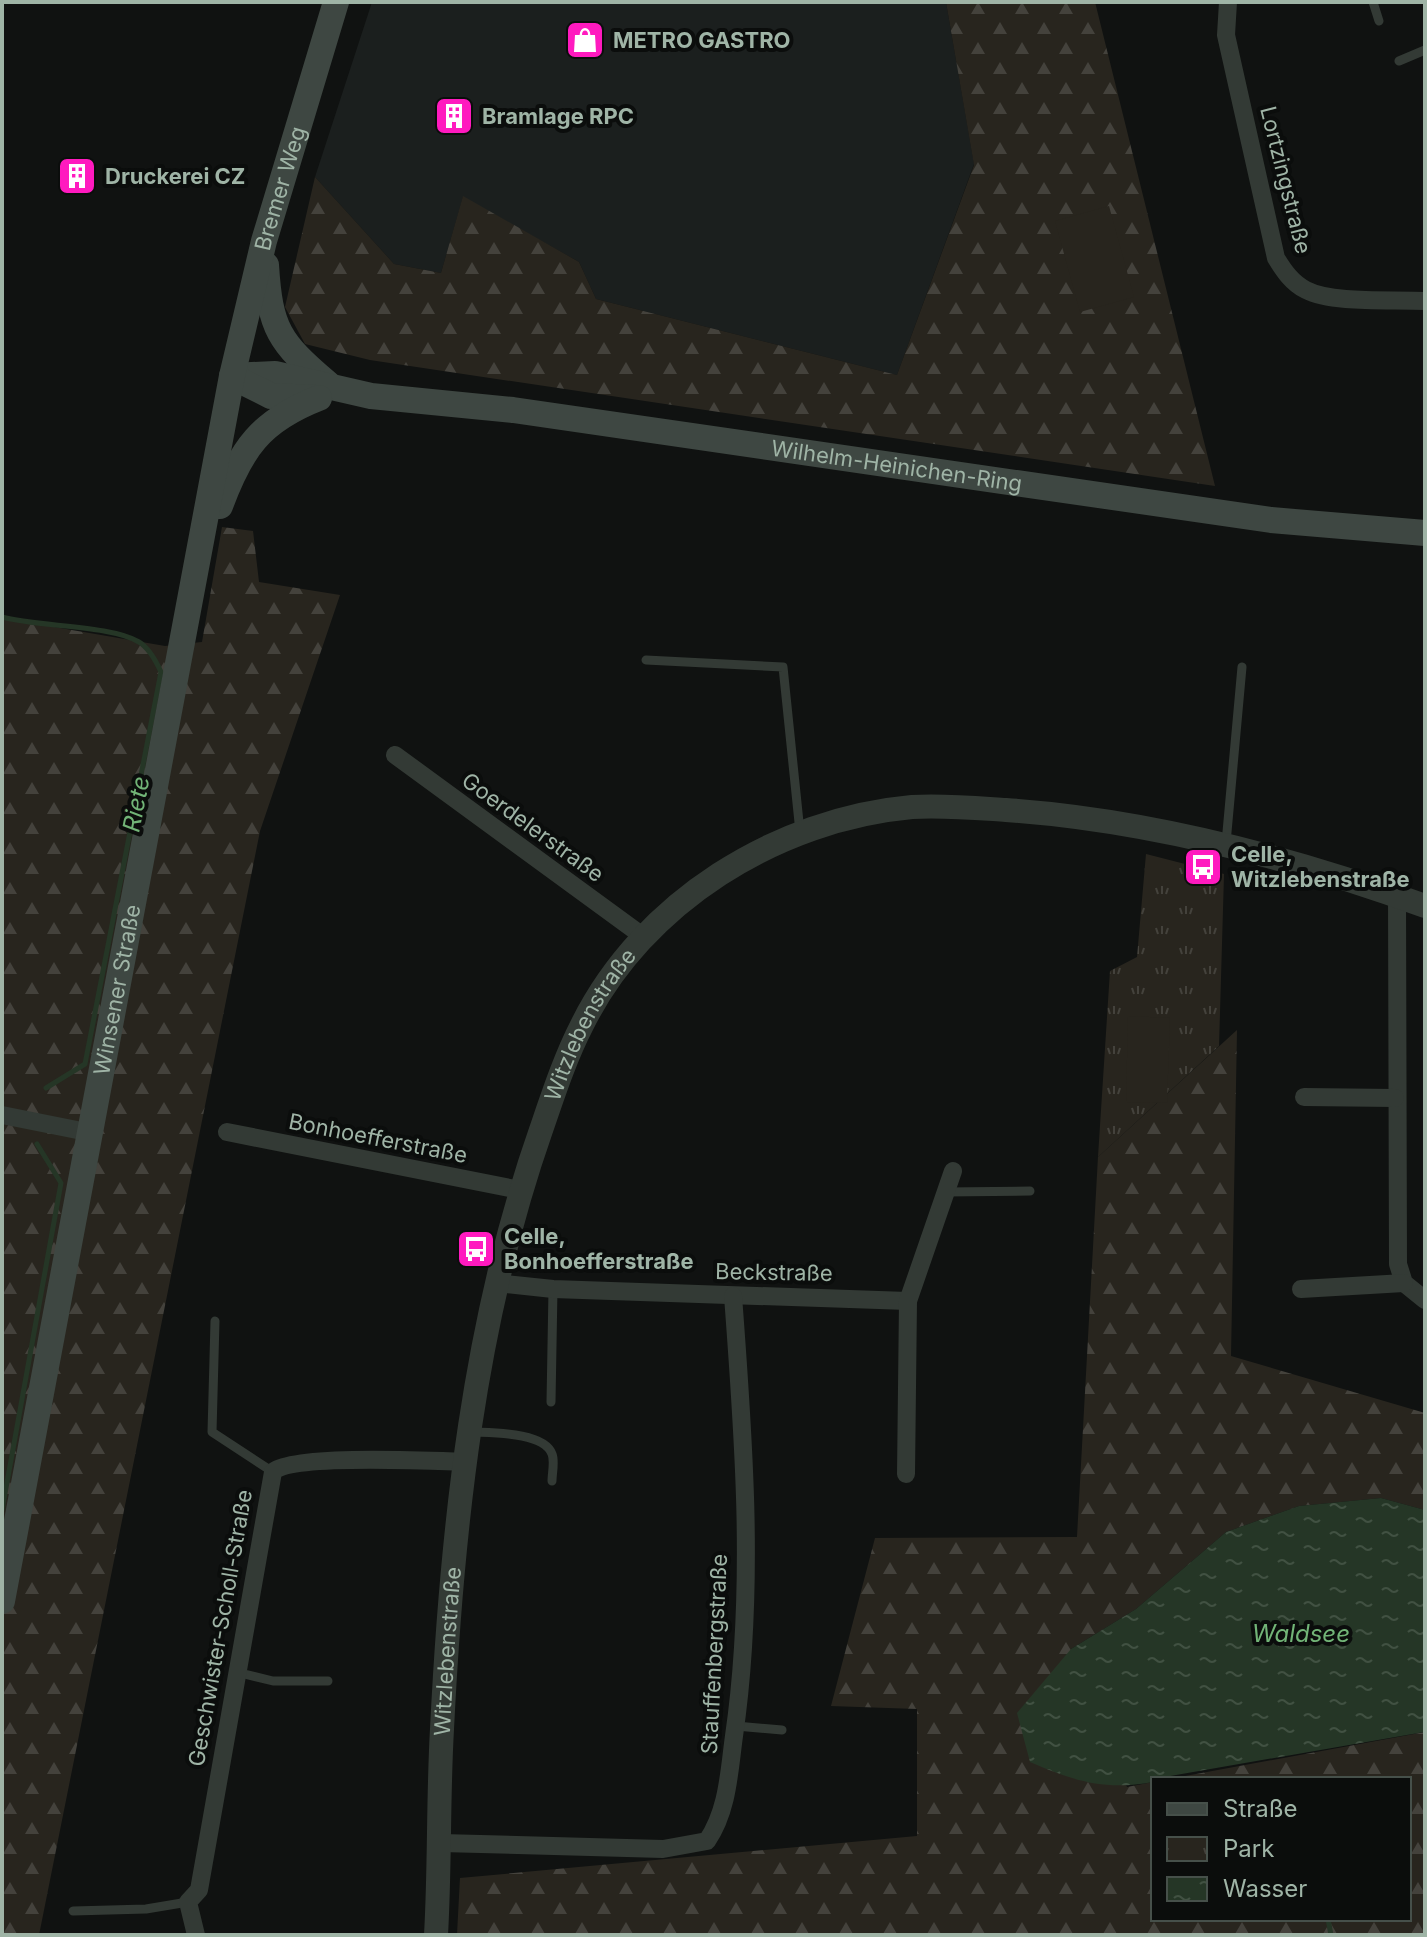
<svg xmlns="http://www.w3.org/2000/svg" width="1427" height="1937" font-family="Inter,sans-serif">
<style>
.built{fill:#1b1f1e}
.forest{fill:url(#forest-firs)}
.park{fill:url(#park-tufts)}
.pitch{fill:#28251e}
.water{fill:url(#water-ripples)}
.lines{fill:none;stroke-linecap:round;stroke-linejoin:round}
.stream{stroke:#253626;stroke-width:5}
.service{stroke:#333a35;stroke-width:9}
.minor{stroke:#333a35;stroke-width:18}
.tertiary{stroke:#333a35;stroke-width:24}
.secondary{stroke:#3e4742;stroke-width:26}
.labels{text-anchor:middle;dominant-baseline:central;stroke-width:8;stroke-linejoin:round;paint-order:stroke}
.poi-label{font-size:22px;font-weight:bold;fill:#9fb4a6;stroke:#0b0d0c;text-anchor:start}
.street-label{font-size:22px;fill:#9fb4a6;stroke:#0b0d0c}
.water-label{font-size:24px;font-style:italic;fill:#72b477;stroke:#0b0d0c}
</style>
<defs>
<pattern id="forest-firs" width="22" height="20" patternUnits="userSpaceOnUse" patternTransform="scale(2)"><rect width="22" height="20" fill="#28251e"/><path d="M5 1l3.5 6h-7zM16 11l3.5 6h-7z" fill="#44423c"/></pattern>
<pattern id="park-tufts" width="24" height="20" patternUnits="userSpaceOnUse" patternTransform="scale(2)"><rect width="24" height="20" fill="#28251e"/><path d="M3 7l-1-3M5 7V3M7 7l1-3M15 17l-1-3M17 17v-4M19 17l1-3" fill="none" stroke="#44423c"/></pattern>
<pattern id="water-ripples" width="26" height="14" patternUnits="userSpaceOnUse" patternTransform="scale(2)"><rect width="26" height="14" fill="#253626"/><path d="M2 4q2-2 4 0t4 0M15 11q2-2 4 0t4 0" fill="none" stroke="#415142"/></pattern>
</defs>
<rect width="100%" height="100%" fill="#101211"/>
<path class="built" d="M 372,2 L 946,2 L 974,164 L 897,375 L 596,299 L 579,262 L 463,197 L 441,273 L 394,264 L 315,177 Z"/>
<g class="forest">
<path d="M 946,2 L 1095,2 L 1215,486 L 370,360 L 305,344 L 285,307 L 315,177 L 394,264 L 441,273 L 463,196 L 579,262 L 596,299 L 897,375 L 974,165 Z"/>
<path d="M 222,527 L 253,531 L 259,582 L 340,595 L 260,831 L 39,1935 L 2,1935 L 2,618 L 165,646 L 202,642 Z"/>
<path d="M 1237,1030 L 1231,1356 L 1425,1413 L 1425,1510 L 1381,1498 L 1299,1506 L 1226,1532 L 1136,1609 L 1071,1649 L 1127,1787 L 1153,1782 L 1153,1919 L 1409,1919 L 1409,1779 L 1169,1779 L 1425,1732 L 1425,1935 L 457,1935 L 460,1878 L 917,1836 L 917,1709 L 831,1706 L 875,1538 L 1077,1537 L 1098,1157 Z"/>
</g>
<path class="park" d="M 1146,854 L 1224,874 L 1219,1046 L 1098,1157 L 1110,971 L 1137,957 Z"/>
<g class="pitch">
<path d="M 1109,206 L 1134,297 L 1080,312 L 1055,221 Z"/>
<path d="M 1128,1016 L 1170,1018 L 1167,1103 L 1126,1102 Z"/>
</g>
<path class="water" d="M 1381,1498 L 1425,1510 L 1424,1732 L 1153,1779 L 1153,1782 C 1105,1791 1074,1781 1030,1762 L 1017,1713 L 1071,1649 L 1136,1609 L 1226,1532 L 1299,1506 Z"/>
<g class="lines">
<g class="stream">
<path d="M 2,617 C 38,627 111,625 139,642 C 149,648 156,661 161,672 L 85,1064 L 46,1088"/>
<path d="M 2,1510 L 61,1183 L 37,1144"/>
<path d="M 1328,1919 L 1331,1935"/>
</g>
<g class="service">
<path d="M 1373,2 L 1379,21"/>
<path d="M 1399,61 L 1425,50"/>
<path d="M 646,660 L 783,667 L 800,832"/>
<path d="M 1226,843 L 1242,667"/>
<path d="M 945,1192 L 1030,1191"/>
<path d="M 215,1321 L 212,1432 L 273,1472"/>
<path d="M 551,1402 L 553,1289"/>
<path d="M 473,1432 C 492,1433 544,1432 552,1454 C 555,1461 552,1473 552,1481"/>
<path d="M 236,1672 L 273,1681 L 328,1681"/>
<path d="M 736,1726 L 782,1730"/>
<path d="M 73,1911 L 146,1909 L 188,1902"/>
</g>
<g class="minor">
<path d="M 1228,2 L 1226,35 L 1276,258 C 1284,271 1292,283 1306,290 C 1333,304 1393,299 1425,301"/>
<path d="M 395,755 L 644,937"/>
<path d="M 1397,895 L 1398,1264 L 1404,1283 L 1425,1300"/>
<path d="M 1304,1097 L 1395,1098"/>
<path d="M 2,1115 L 92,1133"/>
<path d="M 227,1132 L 520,1190"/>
<path d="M 496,1283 L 553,1289 L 908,1301"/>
<path d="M 1301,1289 L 1404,1283"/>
<path d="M 906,1474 L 908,1301 L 953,1171"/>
<path d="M 441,1843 L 663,1849 L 707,1841 C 728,1810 729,1772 734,1736 C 755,1591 744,1441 733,1296"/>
<path d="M 196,1935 L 188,1902 L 199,1890 L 273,1472 C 291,1454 433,1461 466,1462"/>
</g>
<path class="tertiary" id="s1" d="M 436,1935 C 440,1866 438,1798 442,1729 C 452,1527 474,1321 541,1130 C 553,1095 565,1058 582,1025 C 643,902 777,819 912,807 C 943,805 976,808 1006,810 C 1150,820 1290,857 1425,906"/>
<g class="secondary">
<path d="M 266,265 C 270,329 279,342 327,383"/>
<path id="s2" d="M 232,376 L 275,374 L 371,396 L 513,410 L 1271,520 L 1425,533"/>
<path d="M 235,378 L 271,396 L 316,398"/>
<path d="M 220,506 C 241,449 260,421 319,398"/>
<path id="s3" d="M 2,1601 L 232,376 L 264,241 L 336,2"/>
</g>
</g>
<defs>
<symbol id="shop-square" viewBox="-11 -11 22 22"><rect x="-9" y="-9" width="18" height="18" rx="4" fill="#ff1abf" stroke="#0b0d0c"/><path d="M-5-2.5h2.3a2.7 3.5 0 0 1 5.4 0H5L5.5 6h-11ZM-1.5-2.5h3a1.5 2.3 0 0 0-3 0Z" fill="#fff"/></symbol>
<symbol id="building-square" viewBox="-11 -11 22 22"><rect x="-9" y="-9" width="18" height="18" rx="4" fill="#ff1abf" stroke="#0b0d0c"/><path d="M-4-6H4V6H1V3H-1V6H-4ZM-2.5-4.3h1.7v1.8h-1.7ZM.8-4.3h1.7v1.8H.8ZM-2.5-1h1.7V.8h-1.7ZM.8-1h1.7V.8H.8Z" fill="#fff"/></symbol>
<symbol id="bus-square" viewBox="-11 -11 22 22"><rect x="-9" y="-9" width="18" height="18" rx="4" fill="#ff1abf" stroke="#0b0d0c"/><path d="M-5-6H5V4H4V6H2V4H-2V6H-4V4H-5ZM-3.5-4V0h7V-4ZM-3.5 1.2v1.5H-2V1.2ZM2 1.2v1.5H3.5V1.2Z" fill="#fff"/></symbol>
</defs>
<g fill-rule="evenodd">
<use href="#shop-square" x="563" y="18" width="44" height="44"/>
<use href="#building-square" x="432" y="94" width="44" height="44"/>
<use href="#building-square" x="55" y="154" width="44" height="44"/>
<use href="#bus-square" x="1181" y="845" width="44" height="44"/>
<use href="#bus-square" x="454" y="1227" width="44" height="44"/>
</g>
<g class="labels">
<g class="poi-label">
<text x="613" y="40">METRO GASTRO</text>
<text x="482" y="116">Bramlage RPC</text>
<text x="105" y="176">Druckerei CZ</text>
<text x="1231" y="854">Celle,<tspan x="1231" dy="25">Witzlebenstraße</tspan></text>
<text x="504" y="1236">Celle,<tspan x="504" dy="25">Bonhoefferstraße</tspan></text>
</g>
<g class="street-label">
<text transform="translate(1286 180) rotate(76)">Lortzingstraße</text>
<text stroke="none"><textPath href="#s3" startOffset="1440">Bremer Weg</textPath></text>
<text stroke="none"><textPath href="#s2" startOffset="672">Wilhelm-Heinichen-Ring</textPath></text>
<text transform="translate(533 827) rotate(36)">Goerdelerstraße</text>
<text stroke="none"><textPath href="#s3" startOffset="622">Winsener Straße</textPath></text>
<text stroke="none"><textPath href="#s1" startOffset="932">Witzlebenstraße</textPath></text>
<text transform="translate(378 1138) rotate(11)">Bonhoefferstraße</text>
<text transform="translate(774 1272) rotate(1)">Beckstraße</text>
<text transform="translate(220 1628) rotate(-80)">Geschwister-Scholl-Straße</text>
<text stroke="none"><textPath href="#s1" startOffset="284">Witzlebenstraße</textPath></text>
<text transform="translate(714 1654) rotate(-87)">Stauffenbergstraße</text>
</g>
<g class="water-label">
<text transform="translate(136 804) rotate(-79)">Riete</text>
<text x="1301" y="1633">Waldsee</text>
</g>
</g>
<rect width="1427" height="1937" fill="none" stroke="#9fb4a6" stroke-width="8"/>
<rect x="1151" y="1777" width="260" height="144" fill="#0b0d0c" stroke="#46504a" stroke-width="2"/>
<rect x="1167" y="1803" width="40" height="12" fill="#3e4742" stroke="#46504a" stroke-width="2"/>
<text x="1223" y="1817" font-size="24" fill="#9fb4a6">Straße</text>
<rect x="1167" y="1837" width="40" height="24" fill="url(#park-tufts)" stroke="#46504a" stroke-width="2"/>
<text x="1223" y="1857" font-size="24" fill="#9fb4a6">Park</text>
<rect x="1167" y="1877" width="40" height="24" fill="url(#water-ripples)" stroke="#46504a" stroke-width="2"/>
<text x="1223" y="1897" font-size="24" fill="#9fb4a6">Wasser</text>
</svg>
